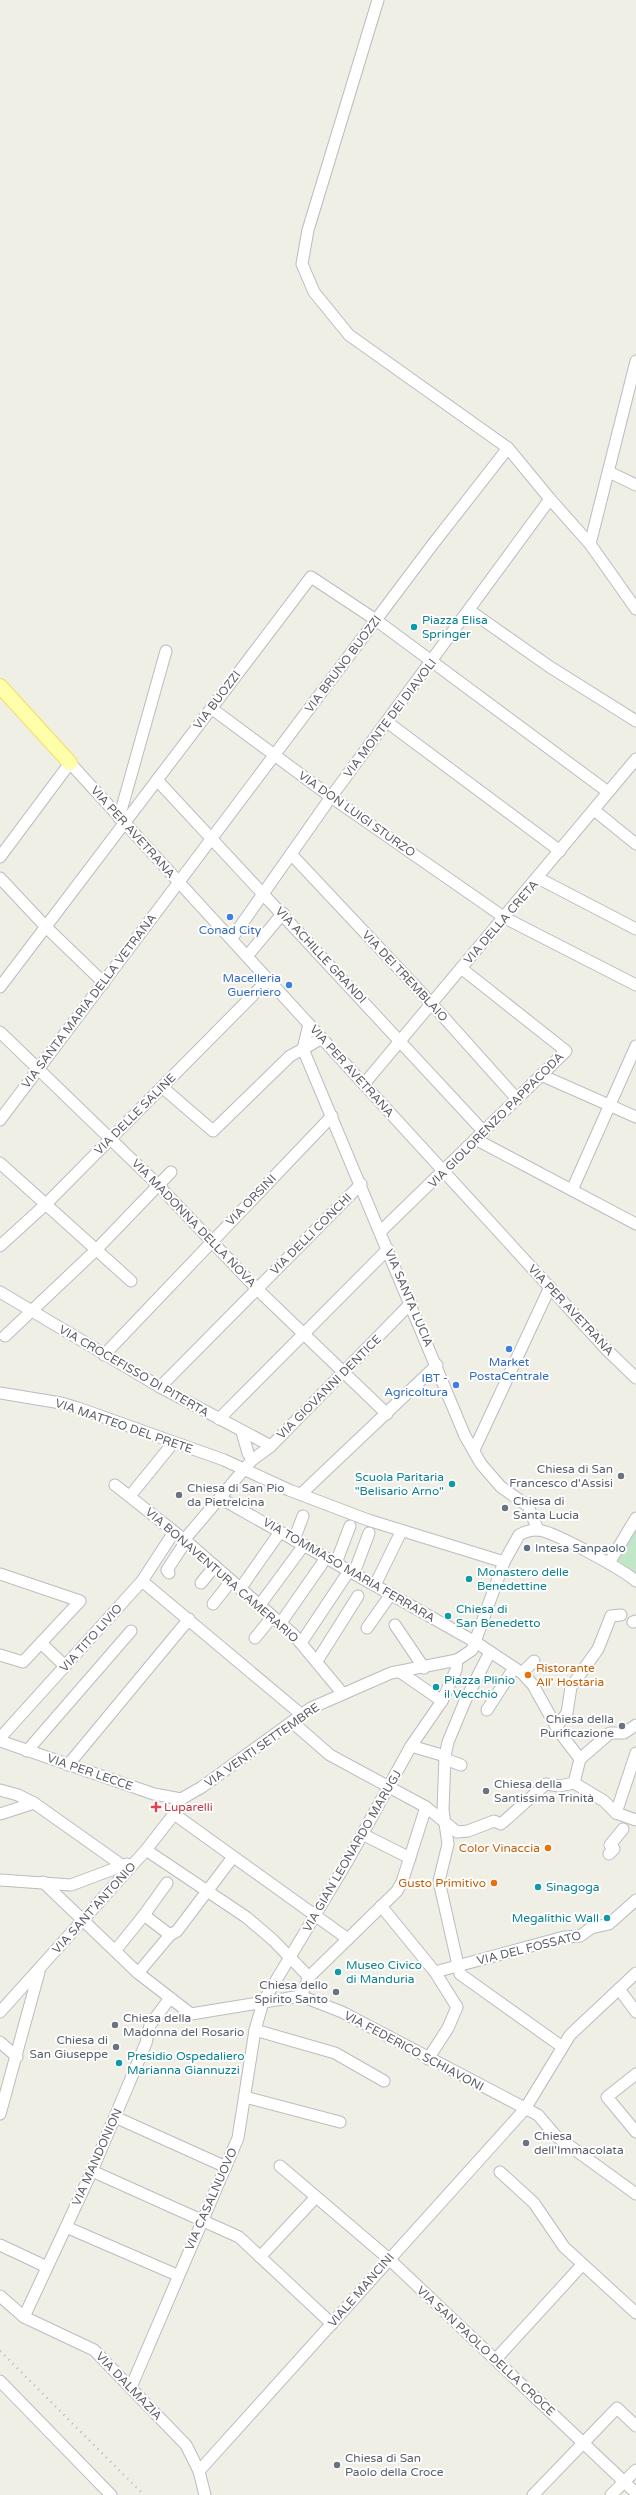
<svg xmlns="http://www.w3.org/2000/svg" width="636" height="2495" font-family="'Varela Round',sans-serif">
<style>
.green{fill:#c2e6c8}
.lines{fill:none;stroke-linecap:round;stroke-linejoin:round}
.minor-casing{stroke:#babcc1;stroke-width:13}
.major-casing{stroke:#f1df5d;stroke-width:16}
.minor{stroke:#fff;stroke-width:11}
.major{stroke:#fffeab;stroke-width:14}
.rail{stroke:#b8b8b9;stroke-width:2.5;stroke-dasharray:1 5;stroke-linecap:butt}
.culture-dot{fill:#0f9aa8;stroke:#fff;stroke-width:1.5}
.shop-dot{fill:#3f7fe0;stroke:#fff;stroke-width:1.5}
.worship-dot{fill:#6b7280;stroke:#fff;stroke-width:1.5}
.service-dot{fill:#5c6f8a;stroke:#fff;stroke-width:1.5}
.food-dot{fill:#e8710a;stroke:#fff;stroke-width:1.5}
.health-dot{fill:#e0444e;stroke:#fff;stroke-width:1.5}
.labels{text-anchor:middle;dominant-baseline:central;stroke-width:4;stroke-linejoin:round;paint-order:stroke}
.culture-label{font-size:12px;fill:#0d838f;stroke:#fff;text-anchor:start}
.street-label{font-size:12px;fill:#5d5f66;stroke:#fff}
.shop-label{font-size:12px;fill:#366cbe;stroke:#fff}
.worship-label{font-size:12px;fill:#5b616d;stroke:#fff;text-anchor:start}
.service-label{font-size:12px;fill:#4e5e75;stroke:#fff;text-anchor:start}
.food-label{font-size:12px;fill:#c56008;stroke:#fff;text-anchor:end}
.health-label{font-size:12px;fill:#be3a42;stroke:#fff;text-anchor:start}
</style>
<rect width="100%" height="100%" fill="#efefe5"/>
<path class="green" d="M 636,1529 L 636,1575 L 617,1560 Z"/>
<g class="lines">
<defs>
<g id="minor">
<path d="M 378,0 L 308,230 L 302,264 L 314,292 L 349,335 L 508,448 L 550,499 L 590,544 L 636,609"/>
<path d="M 609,472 L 636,485"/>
<path d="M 590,544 L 636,361"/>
<path d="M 469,610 L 550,667 L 636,721"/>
<path d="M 211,708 L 331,797 L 505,918 L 636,985"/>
<path d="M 387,722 L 560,851"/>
<path d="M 157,780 L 484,1132"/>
<path d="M 594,810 L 636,844"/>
<path d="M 119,818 L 166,651"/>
<path d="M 291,854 L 431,1003 L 517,1099"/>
<path d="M 0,857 L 70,763 L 607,1350 L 636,1378"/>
<path d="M 0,878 L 46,927 L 104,983"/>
<path d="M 538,878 L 636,929"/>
<path d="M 232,938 L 331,797 L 550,499"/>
<path d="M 248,955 L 283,913"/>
<path d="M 0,987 L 311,577 L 376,620 L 608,792"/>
<path d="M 309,1024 L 303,1049 L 322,1038"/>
<path d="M 0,1032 L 158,1185 L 257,1289 L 387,1414"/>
<path d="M 541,1075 L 636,1117"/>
<path d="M 364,1084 L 636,759"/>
<path d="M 162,1087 L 213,1131 L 290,1056 L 303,1049 L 465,1436 L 481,1464 L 501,1487 L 528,1506 L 538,1530"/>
<path d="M 0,1120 L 433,544 L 508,448"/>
<path d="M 477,1140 L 636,1224"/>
<path d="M 0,1163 L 131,1281"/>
<path d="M 572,1190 L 636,1046"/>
<path d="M 381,1231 L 566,1051 L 461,968"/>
<path d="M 0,1246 L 46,1204 L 268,980"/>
<path d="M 0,1292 L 160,1387 L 271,1446"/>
<path d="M 5,1336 L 96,1250 L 171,1172"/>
<path d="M 104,1355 L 332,1116"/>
<path d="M 160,1387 L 361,1184"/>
<path d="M 0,1393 L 61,1403 L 78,1408 L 224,1460 L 289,1490 L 368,1520 L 504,1562"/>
<path d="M 219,1419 L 388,1249"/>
<path d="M 242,1432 L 248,1453 L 252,1460"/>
<path d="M 474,1450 L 550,1287"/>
<path d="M 115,1485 L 186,1541 L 294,1635 L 343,1694"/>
<path d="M 301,1494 L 437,1365"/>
<path d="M 130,1496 L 173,1443"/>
<path d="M 220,1498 L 477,1643 L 522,1673 L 533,1685 L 558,1730 L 580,1759"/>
<path d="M 184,1540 L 252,1460 L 271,1446 L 411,1303"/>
<path d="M 294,1540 L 303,1516"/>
<path d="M 336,1563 L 350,1526"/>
<path d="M 609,1563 L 636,1518"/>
<path d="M 169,1573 L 167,1570 L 186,1541"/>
<path d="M 354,1573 L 369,1533"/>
<path d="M 0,1574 L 80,1601 L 23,1662 L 0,1655"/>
<path d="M 142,1581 L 302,1715"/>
<path d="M 201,1583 L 215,1566"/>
<path d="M 375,1585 L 401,1532"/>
<path d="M 240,1589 L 280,1532"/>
<path d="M 213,1604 L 231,1581"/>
<path d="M 259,1606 L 304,1545"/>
<path d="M 633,1622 L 636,1621"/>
<path d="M 280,1624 L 326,1558"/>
<path d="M 395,1625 L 424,1668"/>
<path d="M 367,1628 L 391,1594"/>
<path d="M 255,1638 L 272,1617"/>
<path d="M 41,1643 L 65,1666"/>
<path d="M 301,1643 L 349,1571"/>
<path d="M 490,1652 L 465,1701 L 448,1742 L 445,1756 L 443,1810 L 448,1844 L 439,1881 L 460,1974 L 561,2046"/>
<path d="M 317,1661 L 358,1596"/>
<path d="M 400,1672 L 442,1701"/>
<path d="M 522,1673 L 534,1661"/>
<path d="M 487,1710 L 514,1668"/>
<path d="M 292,1722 L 330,1755 L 426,1807 L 457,1832 L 468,1831 L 494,1821 L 501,1824 L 546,1784 L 559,1786 L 574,1783 L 580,1759"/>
<path d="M 557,1726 L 567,1713 L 571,1687 L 598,1649 L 611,1616 L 621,1615"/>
<path d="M 0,1738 L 142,1581 L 174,1532"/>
<path d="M 0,1741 L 154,1794 L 181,1799"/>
<path d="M 411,1746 L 445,1756"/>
<path d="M 27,1751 L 131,1631"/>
<path d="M 445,1759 L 461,1765"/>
<path d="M 580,1759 L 610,1733 L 624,1733 L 636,1725"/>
<path d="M 68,1765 L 189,1619"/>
<path d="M 574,1783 L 604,1801 L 616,1813"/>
<path d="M 0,1790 L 18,1795 L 34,1803 L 123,1866"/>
<path d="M 181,1799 L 202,1787 L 311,1708 L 391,1673 L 457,1660 L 472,1650 L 504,1562 L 519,1535 C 524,1532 530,1530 537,1530 C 552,1530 623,1570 636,1581"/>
<path d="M 616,1813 L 636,1753"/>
<path d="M 616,1813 L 636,1820"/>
<path d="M 0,1814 L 34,1803"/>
<path d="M 174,1814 L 348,1939"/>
<path d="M 362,1834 L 410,1858"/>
<path d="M 146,1850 L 246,1917 L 273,1940 L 309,1977"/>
<path d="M 609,1854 L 614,1849 L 610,1845 L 623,1829"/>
<path d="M 0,1880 L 71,1885 L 127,1864"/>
<path d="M 43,1882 L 138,1973 L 191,2014 L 301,1996"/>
<path d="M 381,1906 L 435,1972 L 457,2007 L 448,2028 L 428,2059"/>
<path d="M 144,1915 L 167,1883"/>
<path d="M 115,1951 L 144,1915 L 170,1935"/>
<path d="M 435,1972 L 564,1937 L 580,1936 L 591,1928 L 609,1924 L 636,1900"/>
<path d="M 138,1973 L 170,1935 L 177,1931 L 233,1857"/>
<path d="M 619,1989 L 636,2012"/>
<path d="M 301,1996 L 342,2012 L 538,2115 L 556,2136 L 636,2194"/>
<path d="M 301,1996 L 309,1977 L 397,1891 L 402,1882 L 426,1807"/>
<path d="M 0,2012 L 146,1850 L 174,1814 L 181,1799"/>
<path d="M 255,2030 L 335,2053 L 384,2081"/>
<path d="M 0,2042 L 17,2057"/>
<path d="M 636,2074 L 607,2097 L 636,2132"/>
<path d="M 245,2097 L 340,2122"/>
<path d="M 0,2114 L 39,1972"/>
<path d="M 115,2117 L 226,2167"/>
<path d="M 280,2166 L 389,2259 L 636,2493"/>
<path d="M 92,2171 L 239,2237 L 332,2324"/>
<path d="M 500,2172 L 534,2203 L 564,2247 L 636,2313"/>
<path d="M 66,2227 L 177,2275"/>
<path d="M 0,2245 L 47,2267"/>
<path d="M 260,2257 L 316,2197"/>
<path d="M 0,2296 L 24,2317 L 94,2350 L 186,2445 L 199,2471 L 205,2495"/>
<path d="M 24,2317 L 92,2171 L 146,2043 L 150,2025 L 170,1998"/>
<path d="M 496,2359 L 582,2265"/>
<path d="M 0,2381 L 111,2495"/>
<path d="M 131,2387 L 238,2138 L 255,2030 L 263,2002 L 347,1862 L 411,1746 L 442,1701 L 456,1670 L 457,1660"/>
<path d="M 199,2471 L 525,2109 L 570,2035 L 636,1973"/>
<path d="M 533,2495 L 617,2408 L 636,2426"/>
<path d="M 611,2495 L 636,2470"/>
</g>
<path id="major" d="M 0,686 L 70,763"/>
</defs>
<use href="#minor" class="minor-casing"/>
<use href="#major" class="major-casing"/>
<use href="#minor" class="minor"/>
<use href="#major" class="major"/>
<path class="rail" d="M 0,2351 L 144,2495"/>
</g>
<g class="culture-dot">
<circle cx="414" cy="627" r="4"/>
<circle cx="452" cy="1484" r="4"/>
<circle cx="469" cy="1579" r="4"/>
<circle cx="448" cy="1616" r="4"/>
<circle cx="436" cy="1687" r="4"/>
<circle cx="538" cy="1887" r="4"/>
<circle cx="607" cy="1918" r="4"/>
<circle cx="338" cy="1972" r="4"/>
<circle cx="119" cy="2063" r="4"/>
</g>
<g class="shop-dot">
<circle cx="230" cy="917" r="4"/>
<circle cx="289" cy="985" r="4"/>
<circle cx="509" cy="1349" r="4"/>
<circle cx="456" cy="1385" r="4"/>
</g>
<g class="worship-dot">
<circle cx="621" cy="1476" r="4"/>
<circle cx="179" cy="1495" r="4"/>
<circle cx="505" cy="1508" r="4"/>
<circle cx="622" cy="1726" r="4"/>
<circle cx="486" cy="1791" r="4"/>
<circle cx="336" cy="1992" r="4"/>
<circle cx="115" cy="2025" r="4"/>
<circle cx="116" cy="2047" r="4"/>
<circle cx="526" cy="2143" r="4"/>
<circle cx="337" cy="2465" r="4"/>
</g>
<circle class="service-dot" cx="527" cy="1548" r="4"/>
<g class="food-dot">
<circle cx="528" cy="1675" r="4"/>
<circle cx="548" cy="1848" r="4"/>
<circle cx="494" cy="1883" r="4"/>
</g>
<path class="health-dot" d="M154 1801h4v4h4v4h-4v4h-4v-4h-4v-4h4z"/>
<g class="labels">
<g class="culture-label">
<text x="422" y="620">Piazza Elisa<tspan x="422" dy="14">Springer</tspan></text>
<text x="444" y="1477" text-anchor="end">Scuola Paritaria<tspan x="444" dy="14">"Belisario Arno"</tspan></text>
<text x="477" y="1572">Monastero delle<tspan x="477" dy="14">Benedettine</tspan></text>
<text x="456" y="1609">Chiesa di<tspan x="456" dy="14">San Benedetto</tspan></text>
<text x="444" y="1680">Piazza Plinio<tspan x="444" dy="14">il Vecchio</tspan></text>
<text x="546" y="1887">Sinagoga</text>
<text x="599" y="1918" text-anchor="end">Megalithic Wall</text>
<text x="346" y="1965">Museo Civico<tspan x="346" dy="14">di Manduria</tspan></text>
<text x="127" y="2056">Presidio Ospedaliero<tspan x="127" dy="14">Marianna Giannuzzi</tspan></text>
</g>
<g class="street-label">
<text transform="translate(343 664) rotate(-53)">VIA BRUNO BUOZZI</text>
<text transform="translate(217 700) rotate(-53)">VIA BUOZZI</text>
<text transform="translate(390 718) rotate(-53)">VIA MONTE DEI DIAVOLI</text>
<text transform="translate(357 814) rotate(35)">VIA DON LUIGI STURZO</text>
<text transform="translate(133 832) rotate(48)">VIA PER AVETRANA</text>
<text transform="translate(501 922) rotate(-49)">VIA DELLA CRETA</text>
<text transform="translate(321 955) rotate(47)">VIA ACHILLE GRANDI</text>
<text transform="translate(405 976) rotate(47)">VIA DEI TREMBLAIO</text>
<text transform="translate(89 1001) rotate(-53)">VIA SANTA MARIA DELLA VETRANA</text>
<text transform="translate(352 1071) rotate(48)">VIA PER AVETRANA</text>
<text transform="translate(135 1114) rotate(-45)">VIA DELLE SALINE</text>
<text transform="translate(496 1120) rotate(-45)">VIA GIOLORENZO PAPPACODA</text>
<text transform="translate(251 1200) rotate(-46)">VIA ORSINI</text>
<text transform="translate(194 1223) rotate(46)">VIA MADONNA DELLA NOVA</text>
<text transform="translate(311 1234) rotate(-45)">VIA DELLI CONCHI</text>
<text transform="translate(409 1298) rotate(67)">VIA SANTA LUCIA</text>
<text transform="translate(571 1310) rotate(47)">VIA PER AVETRANA</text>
<text transform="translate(134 1371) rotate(30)">VIA CROCEFISSO DI PITERTA</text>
<text transform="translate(329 1387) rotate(-45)">VIA GIOVANNI DENTICE</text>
<text transform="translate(124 1426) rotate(19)">VIA MATTEO DEL PRETE</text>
<text transform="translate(349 1570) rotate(30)">VIA TOMMASO MARIA FERRARA</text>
<text transform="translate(222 1575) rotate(41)">VIA BONAVENTURA CAMERARIO</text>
<text transform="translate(91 1638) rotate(-48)">VIA TITO LIVIO</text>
<text transform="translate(262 1745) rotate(-35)">VIA VENTI SETTEMBRE</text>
<text transform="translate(90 1772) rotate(19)">VIA PER LECCE</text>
<text transform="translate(352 1851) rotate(-60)">VIA GIAN LEONARDO MARUGJ</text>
<text transform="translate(94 1908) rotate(-48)">VIA SANT'ANTONIO</text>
<text transform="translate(529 1948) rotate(-14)">VIA DEL FOSSATO</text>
<text transform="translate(414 2051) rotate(28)">VIA FEDERICO SCHIAVONI</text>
<text transform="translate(97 2157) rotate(-66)">VIA MANDONION</text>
<text transform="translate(211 2199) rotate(-66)">VIA CASALNUOVO</text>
<text transform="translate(361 2290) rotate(-49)">VIALE MANCINI</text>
<text transform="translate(486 2351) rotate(43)">VIA SAN PAOLO DELLA CROCE</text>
<text transform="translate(129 2386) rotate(46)">VIA DALMAZIA</text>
</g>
<g class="shop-label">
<text x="230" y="930">Conad City</text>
<text x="281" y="978" text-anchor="end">Macelleria<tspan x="281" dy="14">Guerriero</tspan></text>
<text x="509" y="1362">Market<tspan x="509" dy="14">PostaCentrale</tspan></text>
<text x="448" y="1378" text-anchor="end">IBT -<tspan x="448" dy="14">Agricoltura</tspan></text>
</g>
<g class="worship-label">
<text x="613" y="1469" text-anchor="end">Chiesa di San<tspan x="613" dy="14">Francesco d'Assisi</tspan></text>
<text x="187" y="1488">Chiesa di San Pio<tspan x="187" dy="14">da Pietrelcina</tspan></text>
<text x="513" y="1501">Chiesa di<tspan x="513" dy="14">Santa Lucia</tspan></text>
<text x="614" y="1719" text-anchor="end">Chiesa della<tspan x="614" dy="14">Purificazione</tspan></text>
<text x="494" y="1784">Chiesa della<tspan x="494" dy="14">Santissima Trinità</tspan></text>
<text x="328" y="1985" text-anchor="end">Chiesa dello<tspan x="328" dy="14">Spirito Santo</tspan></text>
<text x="123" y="2018">Chiesa della<tspan x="123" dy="14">Madonna del Rosario</tspan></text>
<text x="108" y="2040" text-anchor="end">Chiesa di<tspan x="108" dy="14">San Giuseppe</tspan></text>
<text x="534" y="2136">Chiesa<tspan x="534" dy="14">dell'Immacolata</tspan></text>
<text x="345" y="2458">Chiesa di San<tspan x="345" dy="14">Paolo della Croce</tspan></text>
</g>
<g class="service-label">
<text x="535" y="1548">Intesa Sanpaolo</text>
</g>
<g class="food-label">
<text x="536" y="1668" text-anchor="start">Ristorante<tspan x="536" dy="14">All' Hostaria</tspan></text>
<text x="540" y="1848">Color Vinaccia</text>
<text x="486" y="1883">Gusto Primitivo</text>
</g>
<g class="health-label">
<text x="164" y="1807">Luparelli</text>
</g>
</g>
</svg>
